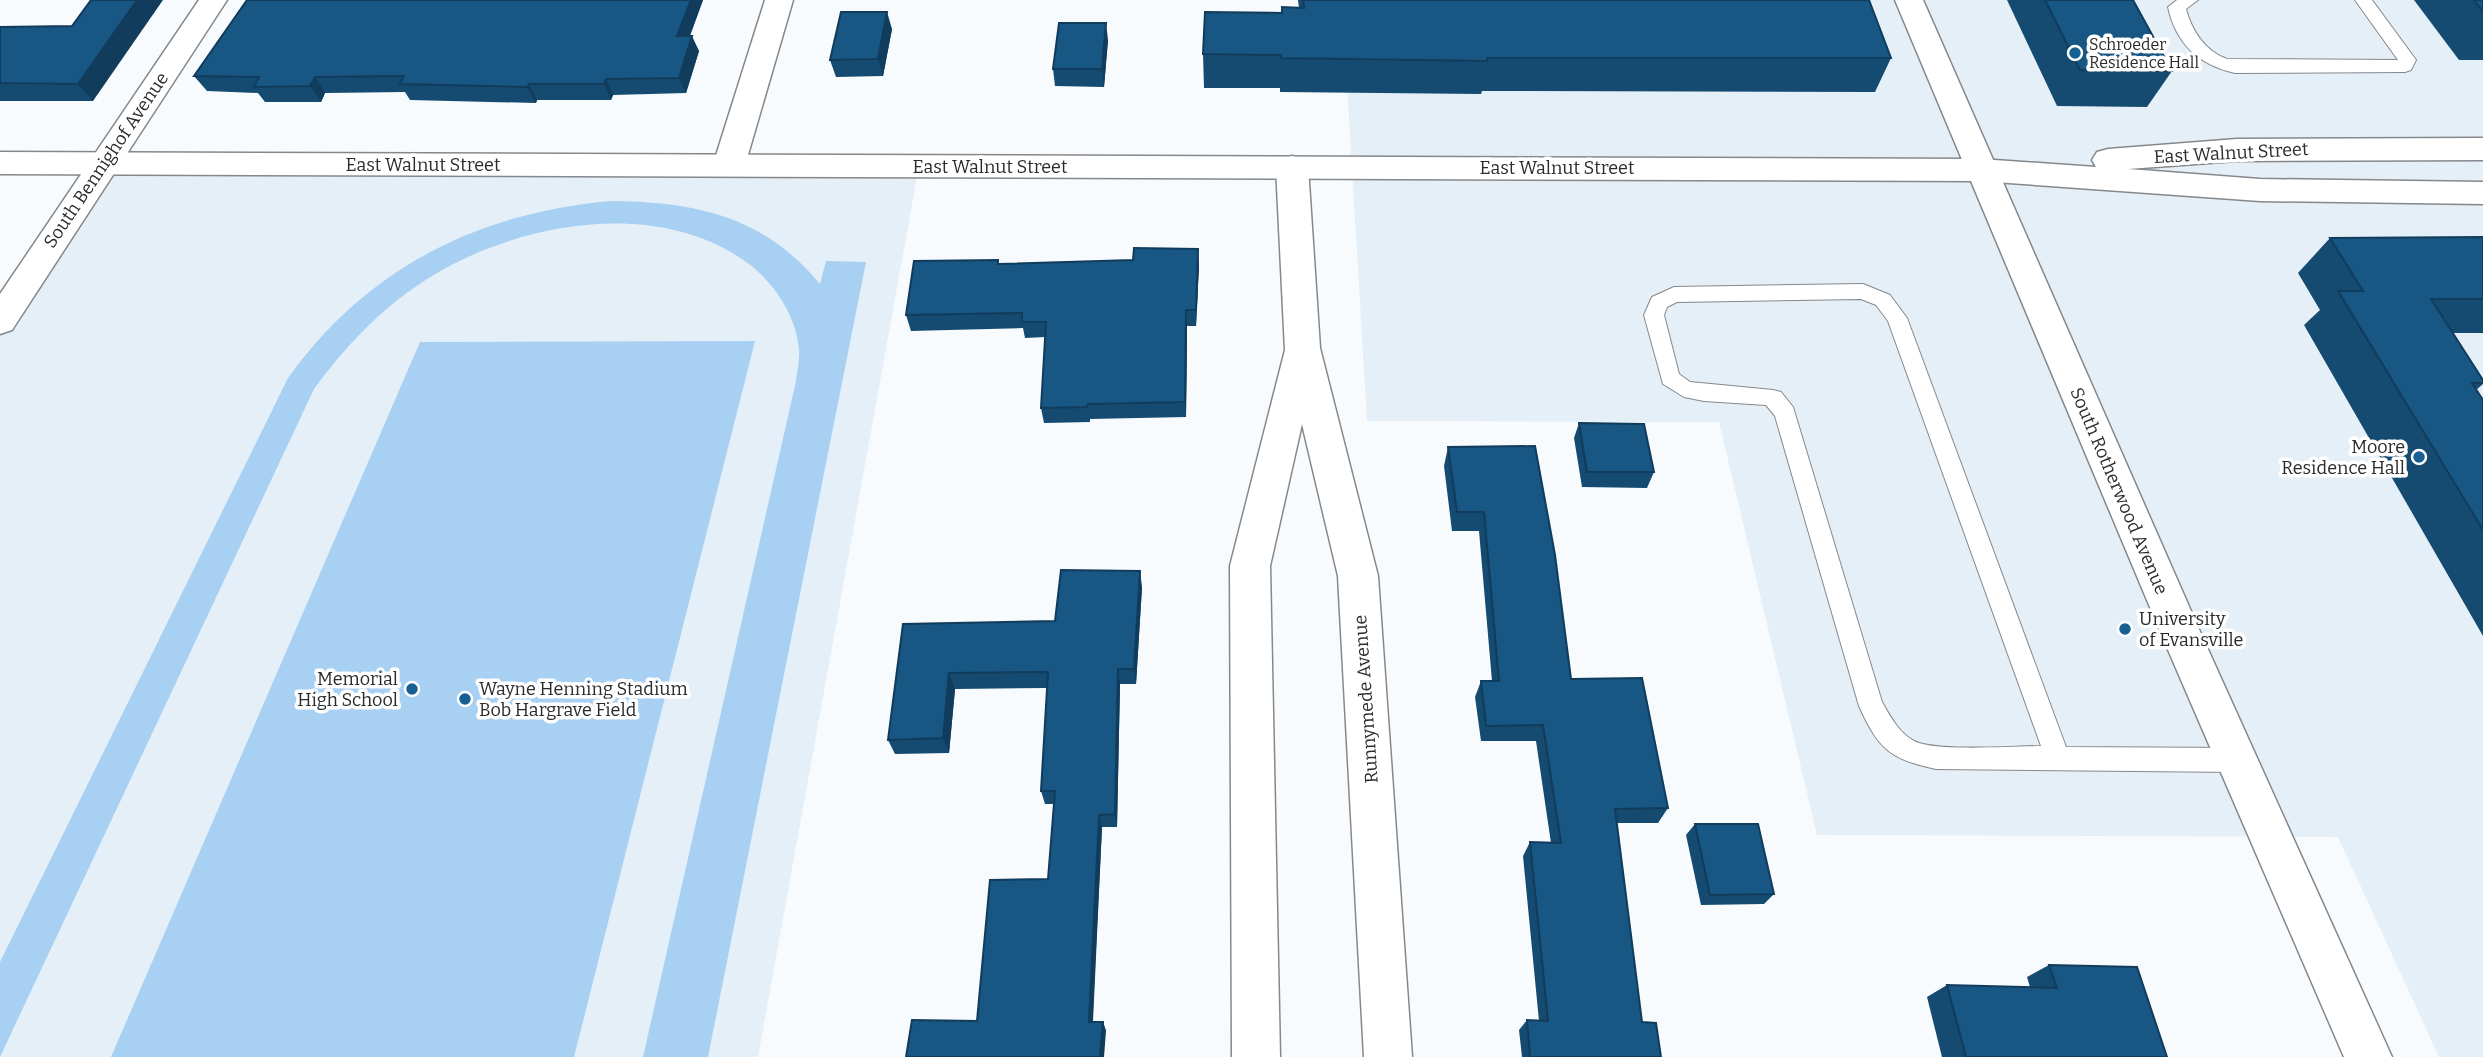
<svg xmlns="http://www.w3.org/2000/svg" width="2483" height="1057" font-family="Bitter,serif">
<style>
.built{fill:#e5eff8}
.green{fill:#a8d0f3}
.lines{fill:none;stroke-linecap:round;stroke-linejoin:round}
.service-casing{stroke:#85888b;stroke-width:2}
.minor-casing{stroke:#85888b;stroke-width:3}
.tertiary-casing{stroke:#85888b;stroke-width:3}
.service{fill:#fff;fill-rule:evenodd}
.minor{fill:#fff;fill-rule:evenodd}
.tertiary{fill:#fff;fill-rule:evenodd}
.wall{fill:#154a71}
.shaded-wall{fill:#113c5c}
.building{fill:#185683;stroke:#113c5c;stroke-width:2}
.poi-dot{fill:#176094;stroke:#fff;stroke-width:2.5}
.labels{text-anchor:middle;dominant-baseline:central;stroke-width:7;stroke-linejoin:round;paint-order:stroke}
.far-poi-label{font-size:16px;fill:#2a2b2c;stroke:#fff;text-anchor:start}
.street-label{font-size:18px;fill:#2a2b2c;stroke:#fff}
.poi-label{font-size:18px;fill:#2a2b2c;stroke:#fff;text-anchor:end}
</style>
<rect width="100%" height="100%" fill="#f7fbfe"/>
<g class="built">
<path d="M 1342,0 L 2483,0 L 2483,1057 L 2439,1057 L 2338,837 L 1817,835 L 1719,422 L 1367,421 Z"/>
<path d="M 104,164 L 919,166 L 758,1057 L 0,1057 L 0,320 Z"/>
</g>
<g class="green">
<path d="M 611,201 C 696,202 764,216 820,284 L 826,261 L 866,262 L 708,1057 L 643,1057 L 796,381 C 797,371 800,359 799,349 C 796,316 775,284 749,264 C 663,200 534,220 446,268 C 391,298 351,339 314,389 L 0,1057 L 0,962 L 288,378 C 367,268 477,213 611,201 Z"/>
<path d="M 755,341 L 574,1057 L 111,1057 L 420,342 Z"/>
</g>
<g class="lines">
<defs>
<g id="service">
<path d="M 2177,0 L 2198,0 L 2186,9 C 2192,31 2205,51 2227,59 L 2398,60 L 2355,0 L 2372,0 L 2416,60 L 2411,70 L 2405,72 L 2235,73 C 2199,65 2176,44 2168,7 Z"/>
<path d="M 1863,284 L 1890,295 L 1907,318 L 2066,747 L 2237,748 L 2246,752 L 2250,760 L 2246,768 L 2237,772 L 1936,769 C 1890,759 1879,750 1859,706 L 1775,416 L 1766,405 L 1704,401 L 1684,397 L 1663,384 L 1644,315 L 1652,297 L 1674,287 ZM 1861,299 L 1876,305 L 1888,321 L 2041,746 C 2013,746 1935,752 1914,741 C 1899,733 1890,716 1882,702 L 1793,407 L 1781,392 L 1773,390 L 1690,382 L 1679,374 L 1664,315 L 1667,307 L 1677,302 Z"/>
</g>
<g id="minor">
<path d="M 199,0 L 227,0 L 12,330 L 0,334 L 0,294 Z"/>
<path d="M 765,0 L 793,0 L 745,165 L 740,173 L 729,176 L 718,173 L 713,165 Z"/>
<path d="M 1895,0 L 1923,0 L 2202,636 L 2392,1057 L 2344,1057 L 2162,636 Z"/>
<path d="M 1292,156 L 1303,159 L 1308,167 L 1320,348 L 1378,576 L 1412,1057 L 1364,1057 L 1338,576 L 1302,424 L 1270,566 L 1280,1057 L 1232,1057 L 1230,566 L 1285,350 L 1276,167 L 1281,159 Z"/>
</g>
<path id="tertiary" d="M 2483,138 L 2483,160 L 2237,161 L 2128,169 L 2260,179 L 2483,182 L 2483,204 L 2260,201 L 1980,181 L 0,174 L 0,152 L 1980,159 L 2096,167 L 2092,160 L 2097,152 L 2108,149 L 2237,139 Z"/>
</defs>
<use href="#service" class="service-casing"/>
<use href="#minor" class="minor-casing"/>
<use href="#tertiary" class="tertiary-casing"/>
<use href="#service" class="service"/>
<use href="#minor" class="minor"/>
<use href="#tertiary" class="tertiary"/>
</g>
<g class="wall">
<path d="M 703,0 L 690,36 L 699,51 L 686,93 L 613,95 L 611,100 L 537,100 L 536,103 L 410,100 L 405,92 L 325,93 L 321,102 L 265,102 L 258,93 L 207,91 L 194,76 Z"/>
<path d="M 1298,0 L 1869,0 L 1891,58 L 1875,92 L 1482,91 L 1481,94 L 1280,92 L 1280,88 L 1204,88 L 1203,54 L 1282,13 L 1299,8 Z"/>
<path d="M 2007,0 L 2133,0 L 2172,71 L 2147,107 L 2057,106 Z"/>
<path d="M 2414,0 L 2483,0 L 2483,60 L 2459,60 Z"/>
<path d="M 72,26 L 93,101 L 0,101 L 0,27 Z"/>
<path d="M 892,29 L 883,76 L 836,77 L 830,60 Z"/>
<path d="M 1108,40 L 1104,87 L 1055,86 L 1053,69 Z"/>
<path d="M 2483,237 L 2483,333 L 2452,333 L 2483,380 L 2483,384 L 2476,390 L 2483,400 L 2483,636 L 2304,325 L 2320,310 L 2298,273 L 2330,238 Z"/>
<path d="M 999,264 L 1199,265 L 1196,326 L 1187,326 L 1186,417 L 1090,419 L 1090,422 L 1044,423 L 1041,408 L 1045,337 L 1025,338 L 1023,328 L 911,331 L 906,315 Z"/>
<path d="M 1579,423 L 1654,472 L 1647,488 L 1582,487 L 1574,438 Z"/>
<path d="M 1535,446 L 1571,679 L 1668,808 L 1658,823 L 1617,823 L 1642,1022 L 1661,1057 L 1522,1057 L 1519,1030 L 1527,1020 L 1539,1021 L 1523,856 L 1530,842 L 1551,843 L 1536,741 L 1481,741 L 1475,697 L 1481,681 L 1492,681 L 1479,531 L 1452,531 L 1444,466 L 1448,447 Z"/>
<path d="M 1142,587 L 1136,684 L 1120,684 L 1117,827 L 1102,827 L 1093,1022 L 1103,1022 L 1106,1031 L 977,1021 L 1048,879 L 1054,804 L 1045,804 L 1041,791 L 1047,688 L 955,689 L 949,753 L 895,754 L 888,740 L 903,624 L 1055,621 Z"/>
<path d="M 1695,824 L 1774,894 L 1764,904 L 1701,905 L 1686,835 Z"/>
<path d="M 2049,965 L 2167,1057 L 1942,1057 L 1927,997 L 1947,985 L 2030,987 L 2027,977 Z"/>
</g>
<g class="shaded-wall">
<path d="M 137,0 L 163,0 L 93,101 L 78,84 Z"/>
<path d="M 691,0 L 703,0 L 684,51 L 677,36 Z"/>
<path d="M 887,12 L 892,29 L 883,76 L 878,59 Z"/>
<path d="M 1106,23 L 1108,40 L 1104,87 L 1102,69 Z"/>
<path d="M 692,36 L 699,51 L 686,93 L 679,78 Z"/>
<path d="M 315,77 L 325,93 L 321,102 L 310,86 Z"/>
<path d="M 606,79 L 613,95 L 611,100 L 604,84 Z"/>
<path d="M 529,84 L 537,100 L 536,103 L 527,87 Z"/>
<path d="M 1198,249 L 1199,265 L 1196,326 L 1196,310 Z"/>
<path d="M 1186,310 L 1187,326 L 1186,417 L 1185,402 Z"/>
<path d="M 1140,571 L 1142,587 L 1136,684 L 1134,669 Z"/>
<path d="M 1118,669 L 1120,684 L 1117,827 L 1115,814 Z"/>
<path d="M 949,673 L 955,689 L 949,753 L 943,738 Z"/>
<path d="M 1099,815 L 1102,827 L 1092,1031 L 1089,1022 Z"/>
<path d="M 1103,1022 L 1106,1031 L 1104,1057 L 1100,1057 Z"/>
</g>
<g class="building">
<path d="M 91,0 L 137,0 L 78,84 L 0,83 L 0,27 L 72,26 Z"/>
<path d="M 247,0 L 691,0 L 677,36 L 692,36 L 679,78 L 606,79 L 604,84 L 529,84 L 527,87 L 400,84 L 404,76 L 315,77 L 310,86 L 254,87 L 259,77 L 194,76 Z"/>
<path d="M 1303,0 L 1869,0 L 1891,58 L 1487,58 L 1487,61 L 1281,58 L 1281,55 L 1203,54 L 1205,12 L 1282,13 L 1282,7 L 1304,8 Z"/>
<path d="M 2045,0 L 2133,0 L 2172,71 L 2080,70 Z"/>
<path d="M 2474,0 L 2483,0 L 2483,12 Z"/>
<path d="M 841,12 L 887,12 L 878,59 L 830,60 Z"/>
<path d="M 1059,23 L 1106,23 L 1102,69 L 1053,69 Z"/>
<path d="M 2483,237 L 2483,299 L 2431,299 L 2483,380 L 2483,383 L 2472,383 L 2483,400 L 2483,530 L 2338,291 L 2363,291 L 2330,238 Z"/>
<path d="M 1134,248 L 1198,249 L 1196,310 L 1186,310 L 1185,402 L 1088,404 L 1087,407 L 1041,408 L 1046,322 L 1022,322 L 1022,313 L 906,315 L 914,261 L 998,260 L 998,264 L 1133,260 Z"/>
<path d="M 1579,423 L 1644,424 L 1654,472 L 1587,472 Z"/>
<path d="M 1535,446 L 1555,555 L 1571,679 L 1642,678 L 1668,808 L 1615,809 L 1642,1022 L 1656,1023 L 1661,1057 L 1530,1057 L 1527,1020 L 1548,1021 L 1530,842 L 1561,843 L 1543,725 L 1486,726 L 1481,681 L 1499,681 L 1484,512 L 1457,512 L 1448,447 Z"/>
<path d="M 1061,570 L 1140,571 L 1134,669 L 1118,669 L 1115,814 L 1099,815 L 1089,1022 L 1103,1022 L 1100,1057 L 906,1057 L 912,1020 L 977,1021 L 990,880 L 1048,879 L 1055,791 L 1041,791 L 1048,672 L 949,673 L 943,738 L 888,740 L 903,624 L 1055,621 Z"/>
<path d="M 1695,824 L 1758,824 L 1774,894 L 1710,895 Z"/>
<path d="M 2049,965 L 2137,967 L 2167,1057 L 1966,1057 L 1947,985 L 2057,988 Z"/>
</g>
<g class="poi-dot">
<circle cx="2075" cy="53" r="7"/>
<circle cx="2419" cy="457" r="7"/>
<circle cx="2125" cy="629" r="7"/>
<circle cx="412" cy="689" r="7"/>
<circle cx="465" cy="699" r="7"/>
</g>
<g class="labels">
<g class="far-poi-label">
<text x="2089" y="44">Schroeder<tspan x="2089" dy="18">Residence Hall</tspan></text>
</g>
<g class="street-label">
<text transform="translate(2231 153) rotate(-3)">East Walnut Street</text>
<text transform="translate(106 160) rotate(-56)">South Bennighof Avenue</text>
<text x="423" y="165">East Walnut Street</text>
<text x="990" y="167">East Walnut Street</text>
<text x="1557" y="168">East Walnut Street</text>
<text transform="translate(2119 491) rotate(67)">South Rotherwood Avenue</text>
<text transform="translate(1366 699) rotate(-94)">Runnymede Avenue</text>
</g>
<g class="poi-label">
<text x="2405" y="447">Moore<tspan x="2405" dy="21">Residence Hall</tspan></text>
<text x="2139" y="619" text-anchor="start">University<tspan x="2139" dy="21">of Evansville</tspan></text>
<text x="398" y="679">Memorial<tspan x="398" dy="21">High School</tspan></text>
<text x="479" y="689" text-anchor="start">Wayne Henning Stadium<tspan x="479" dy="21">Bob Hargrave Field</tspan></text>
</g>
</g>
</svg>
